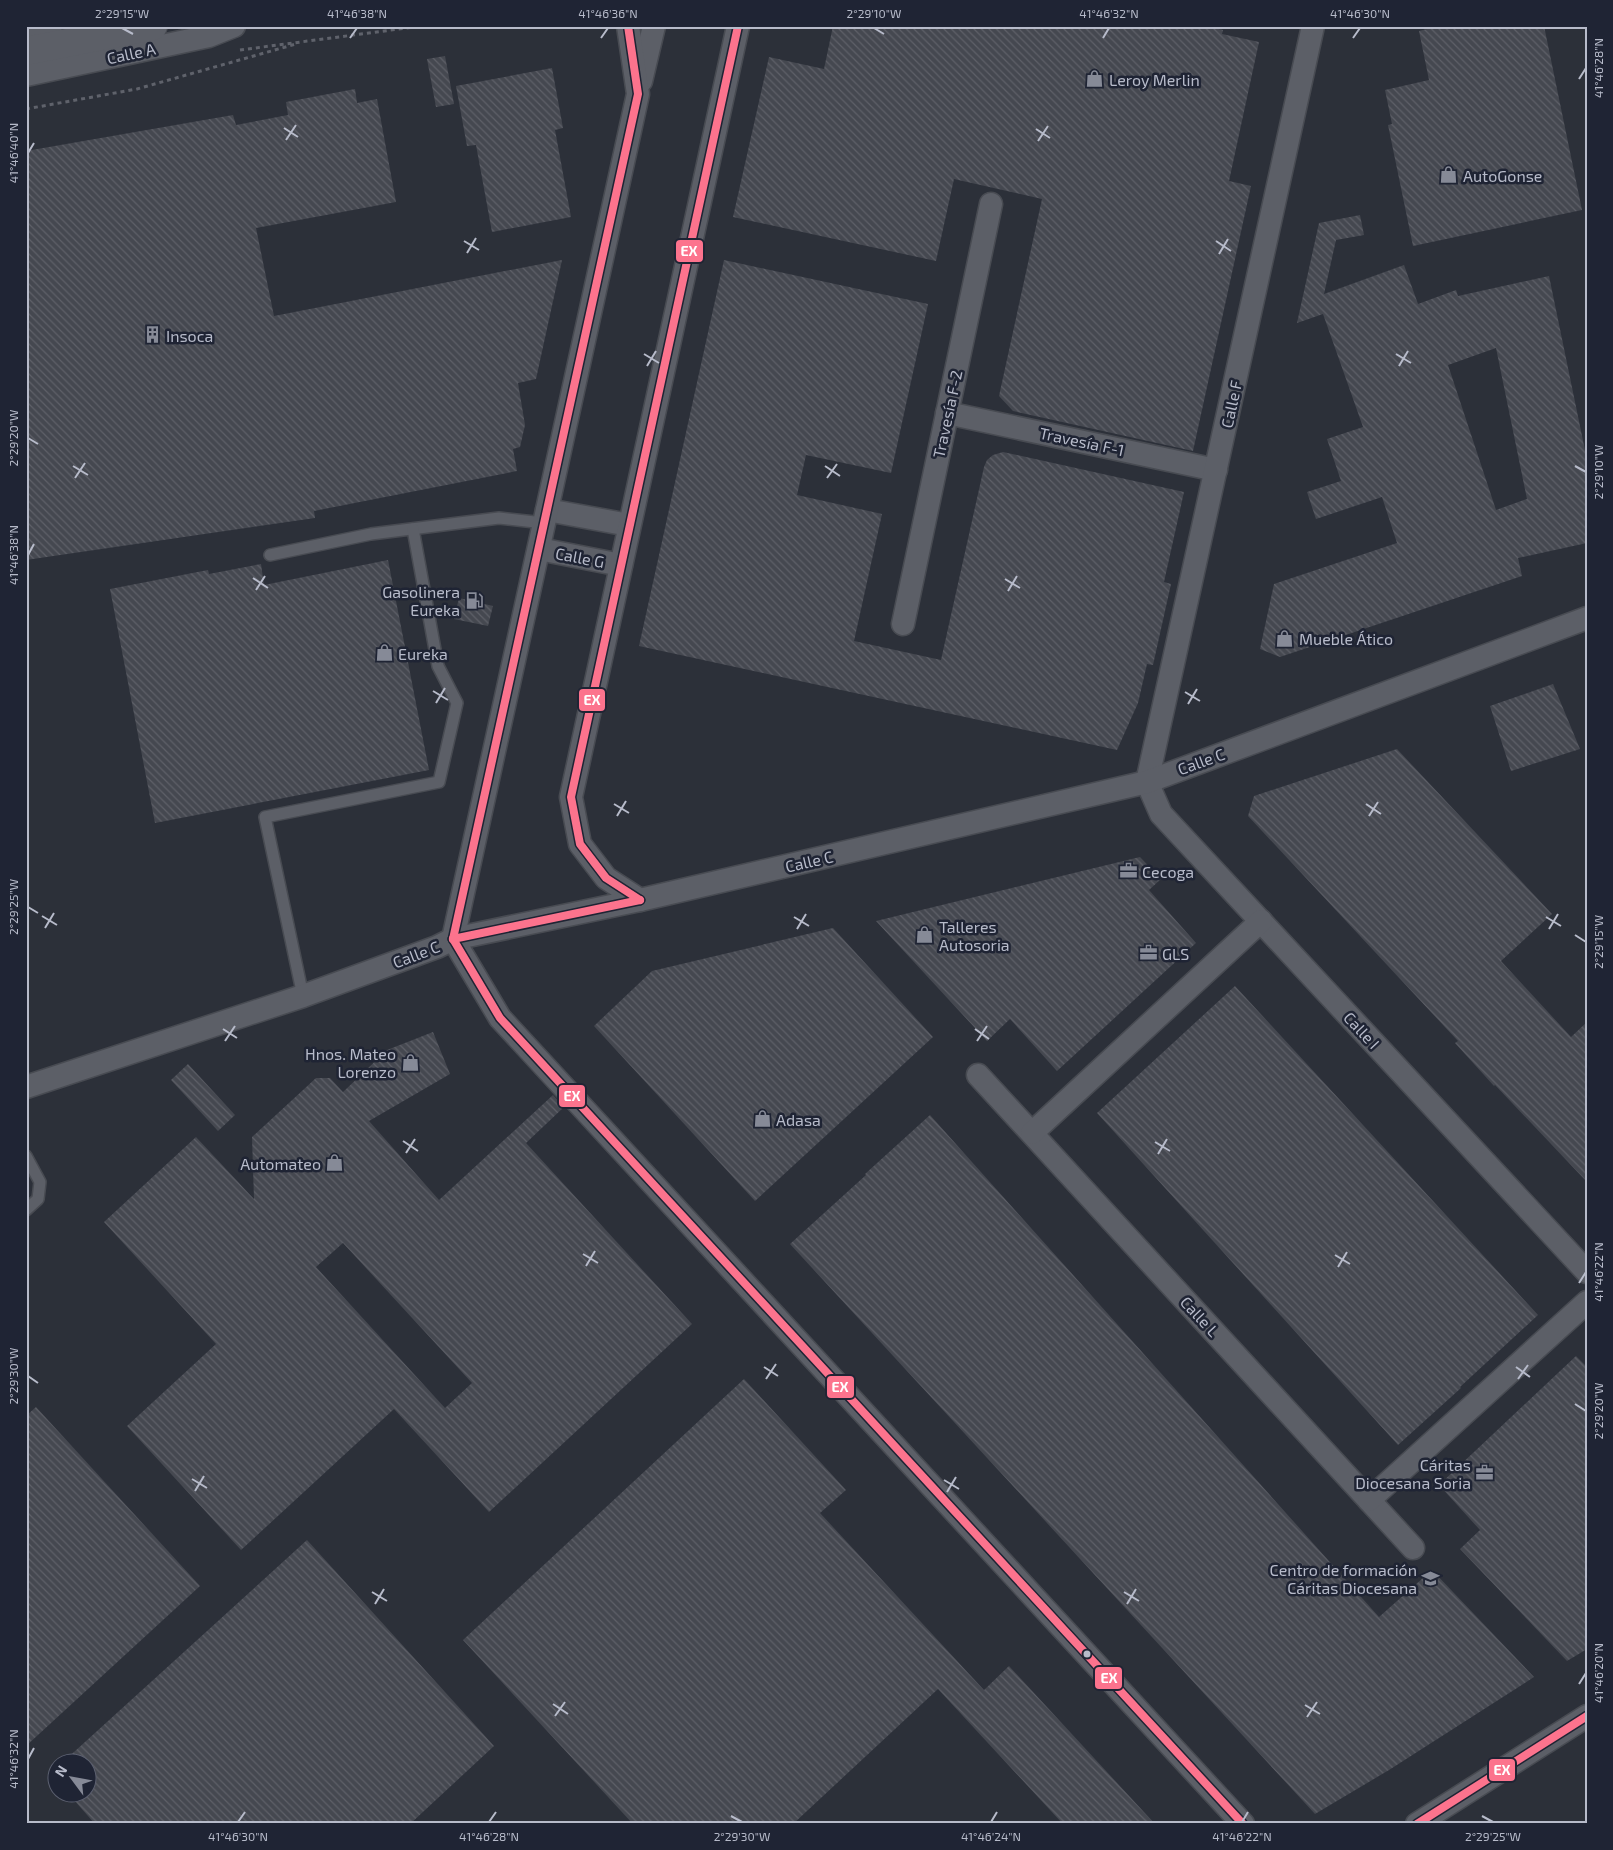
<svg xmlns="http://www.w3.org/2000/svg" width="1613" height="1850" font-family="'Exo 2',sans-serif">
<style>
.building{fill:url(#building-back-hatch);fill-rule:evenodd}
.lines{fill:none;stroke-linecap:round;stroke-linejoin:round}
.service-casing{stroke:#484b52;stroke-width:14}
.minor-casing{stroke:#484b52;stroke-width:25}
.tertiary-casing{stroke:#484b52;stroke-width:30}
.path{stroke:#5f626b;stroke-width:3;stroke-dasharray:4 4;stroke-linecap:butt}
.service{stroke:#5c5f67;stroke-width:11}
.minor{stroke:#5c5f67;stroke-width:22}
.tertiary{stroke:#5c5f67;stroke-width:28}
.bus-1-casing{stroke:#1f2434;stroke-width:11}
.bus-1{stroke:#fc738d;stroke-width:8}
.ticks{fill:none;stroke:#b7bbca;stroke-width:2}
.bus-dot{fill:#b7bbca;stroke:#1f2434;stroke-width:2}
.labels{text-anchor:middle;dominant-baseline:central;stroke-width:5;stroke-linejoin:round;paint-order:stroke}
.street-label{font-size:16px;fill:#b7bbca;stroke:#1f2434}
.poi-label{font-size:16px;fill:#b7bbca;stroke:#1f2434;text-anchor:start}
.line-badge{stroke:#1f2434;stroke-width:2}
.badge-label{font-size:14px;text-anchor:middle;font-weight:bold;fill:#fff}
.neatline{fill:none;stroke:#b7bbca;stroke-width:2}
.ticks-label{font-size:12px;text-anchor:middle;fill:#b7bbca}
</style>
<defs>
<pattern id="building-back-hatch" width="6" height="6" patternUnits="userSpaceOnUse" patternTransform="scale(1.25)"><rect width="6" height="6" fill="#454850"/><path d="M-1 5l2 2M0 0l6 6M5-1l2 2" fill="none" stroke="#5e6068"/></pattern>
</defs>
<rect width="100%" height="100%" fill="#2c3039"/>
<g class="building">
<path d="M 833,26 L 1204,26 L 1223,30 L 1222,34 L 1259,42 L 1229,181 L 1251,186 L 1193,451 L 1013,411 L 999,396 L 1042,199 L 954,179 L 936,261 L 733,217 L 769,57 L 824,69 Z"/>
<path d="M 1439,26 L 1544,26 L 1582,210 L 1413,246 L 1388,125 L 1392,124 L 1385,90 L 1429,80 L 1419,31 Z"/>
<path d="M 445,56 L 454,104 L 436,107 L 427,59 Z"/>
<path d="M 552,68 L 563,128 L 555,130 L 571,217 L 492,232 L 476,145 L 467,146 L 456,86 Z"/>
<path d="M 355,89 L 357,103 L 377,99 L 396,202 L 256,228 L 274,316 L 562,260 L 536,379 L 518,383 L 525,425 L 520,447 L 513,449 L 517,471 L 314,511 L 315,518 L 26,560 L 26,151 L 233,115 L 236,125 L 288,115 L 286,102 Z"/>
<path d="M 1360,215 L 1364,235 L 1336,240 L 1324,294 L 1404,265 L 1418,304 L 1456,290 L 1458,296 L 1549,276 L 1587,460 L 1587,543 L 1518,558 L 1522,576 L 1280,657 L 1260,649 L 1274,584 L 1397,543 L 1382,497 L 1316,519 L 1307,492 L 1341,481 L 1327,439 L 1363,427 L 1323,314 L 1297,323 L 1319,223 ZM 1496,348 L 1527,499 L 1496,510 L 1448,365 Z"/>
<path d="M 724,260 L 928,304 L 891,473 L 806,455 L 797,495 L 882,514 L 854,641 L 941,660 L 984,467 L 987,460 L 993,455 L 1003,452 L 1184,492 L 1164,582 L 1171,584 L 1153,665 L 1147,664 L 1138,703 L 1117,750 L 639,646 Z"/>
<path d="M 388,560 L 429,770 L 155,823 L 110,589 L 208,570 L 209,574 L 261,564 L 264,585 Z"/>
<path d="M 459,598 L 493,606 L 488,626 L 454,619 Z"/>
<path d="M 1553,684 L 1580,749 L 1511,771 L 1490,706 Z"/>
<path d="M 1397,749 L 1552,914 L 1501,961 L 1571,1037 L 1587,1022 L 1587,1182 L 1495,1085 L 1494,1086 L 1455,1043 L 1458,1041 L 1248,816 L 1254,796 Z"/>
<path d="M 1140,857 L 1161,879 L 1149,890 L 1196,943 L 1057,1071 L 1010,1019 L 987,1041 L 876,921 Z"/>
<path d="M 833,928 L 933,1037 L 755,1201 L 594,1026 L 652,971 Z"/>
<path d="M 1235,986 L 1538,1315 L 1460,1387 L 1461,1388 L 1398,1445 L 1097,1113 Z"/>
<path d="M 433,1032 L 450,1074 L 369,1121 L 439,1200 L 553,1095 L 564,1107 L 526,1143 L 692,1324 L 489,1512 L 394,1409 L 241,1550 L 127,1426 L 216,1344 L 104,1222 L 196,1137 L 254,1199 L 252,1137 L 316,1078 L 330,1078 L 343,1092 L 387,1050 ZM 343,1243 L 472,1383 L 445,1408 L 316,1267 Z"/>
<path d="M 188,1064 L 235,1115 L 218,1131 L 171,1080 Z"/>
<path d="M 930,1115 L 1379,1617 L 1432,1570 L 1534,1677 L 1389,1770 L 1315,1814 L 790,1244 L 866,1175 L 865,1174 Z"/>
<path d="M 1576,1356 L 1587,1367 L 1587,1649 L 1567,1661 L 1460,1549 L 1480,1530 L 1439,1485 Z"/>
<path d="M 744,1379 L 846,1490 L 820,1513 L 984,1690 L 1009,1666 L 1155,1824 L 1063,1824 L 938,1689 L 793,1824 L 633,1824 L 463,1640 Z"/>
<path d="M 36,1407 L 200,1586 L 26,1746 L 26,1416 Z"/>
<path d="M 307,1540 L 494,1746 L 410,1824 L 95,1824 L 67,1792 L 88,1792 L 88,1762 L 63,1762 Z"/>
</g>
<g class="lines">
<defs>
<g id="service">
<path d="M 270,555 L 371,534 L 499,518 L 544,523"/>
<path d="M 303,996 L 265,817 L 439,782 L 457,703 L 438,666 L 413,529"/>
<path d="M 26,1156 L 40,1182 L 38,1199 L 26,1210"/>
</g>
<g id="minor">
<path d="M 26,75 L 209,36 L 234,26"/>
<path d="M 641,81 L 654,26"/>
<path d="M 947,413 L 1216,470"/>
<path d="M 547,510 L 629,525"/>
<path d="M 539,549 L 621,565"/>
<path d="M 903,624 L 991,204"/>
<path d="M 1147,782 L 1313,26"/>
<path d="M 1147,782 L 1161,814 L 1587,1272"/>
<path d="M 640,900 L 606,878 L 580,844 L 571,797 L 738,26"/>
<path d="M 453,939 L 500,1018 L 1243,1824"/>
<path d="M 453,939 L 638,94 L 628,26"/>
<path d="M 978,1075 L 1413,1548"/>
<path d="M 26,1087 L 303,996 L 437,947 L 453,939 L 640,900 L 1147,782 L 1587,618"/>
<path d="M 1032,1133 L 1261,921"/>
<path d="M 1369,1500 L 1587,1302"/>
<path d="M 1417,1824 L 1587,1716"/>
</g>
<g id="tertiary">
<path d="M 26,32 L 48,26"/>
<path d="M 26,51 L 153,26"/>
</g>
</defs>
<use href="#service" class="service-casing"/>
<use href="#minor" class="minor-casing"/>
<use href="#tertiary" class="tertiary-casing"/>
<g class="path">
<path d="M 240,50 L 422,26"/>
<path d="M 26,109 L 137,89 L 296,44"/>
</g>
<use href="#service" class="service"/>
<use href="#minor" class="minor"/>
<use href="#tertiary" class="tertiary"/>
<defs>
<g id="bus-1">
<path d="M 640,900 L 606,878 L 580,844 L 571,797 L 738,26"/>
<path d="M 453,939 L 500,1018 L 1243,1824"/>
<path d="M 453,939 L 638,94 L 628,26"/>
<path d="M 453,939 L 640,900"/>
<path d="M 1417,1824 L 1587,1716"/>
</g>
</defs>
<use href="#bus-1" class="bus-1-casing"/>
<use href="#bus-1" class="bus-1"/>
</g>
<path class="ticks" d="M 122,28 L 133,34M 874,28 L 884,34M 350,38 L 357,28M 601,38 L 608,28M 1103,38 L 1109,28M 1353,38 L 1360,28M 1579,79 L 1586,68M 284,128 L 298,137M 1036,129 L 1050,138M 286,140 L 296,125M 1038,141 L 1048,126M 28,153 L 34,143M 464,241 L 479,250M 1216,241 L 1231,251M 467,253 L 476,238M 1219,254 L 1228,239M 644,354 L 659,363M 1396,354 L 1411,363M 647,366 L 656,351M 1399,366 L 1408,351M 28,438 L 38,444M 73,466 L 88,475M 825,466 L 840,476M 1575,466 L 1586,472M 75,478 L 85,463M 827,478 L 837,464M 28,555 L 34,544M 253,578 L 268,588M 1005,579 L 1020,588M 256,590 L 265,576M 1008,591 L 1017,576M 433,691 L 448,700M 1185,692 L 1200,701M 436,703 L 445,688M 1188,704 L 1197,689M 614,804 L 629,813M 1366,804 L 1381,814M 617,816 L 626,801M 1369,816 L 1378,802M 28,907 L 38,913M 42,916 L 57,925M 794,917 L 809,926M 1546,917 L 1561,926M 45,928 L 54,913M 797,929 L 806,914M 1549,929 L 1558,914M 1575,935 L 1586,942M 223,1029 L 237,1038M 975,1029 L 989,1039M 225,1041 L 235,1026M 977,1041 L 987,1026M 403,1141 L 418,1151M 1155,1142 L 1170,1151M 406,1153 L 415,1139M 1158,1154 L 1167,1139M 583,1254 L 598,1263M 1335,1255 L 1350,1264M 586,1266 L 595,1251M 1338,1267 L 1347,1252M 1579,1283 L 1586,1272M 764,1367 L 778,1376M 1516,1367 L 1530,1377M 28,1376 L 38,1383M 766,1379 L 776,1364M 1518,1379 L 1528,1365M 1575,1404 L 1586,1411M 192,1479 L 207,1488M 944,1480 L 959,1489M 195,1491 L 204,1476M 947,1492 L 956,1477M 372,1592 L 387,1601M 1124,1592 L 1139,1601M 375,1604 L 384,1589M 1127,1604 L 1136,1589M 1579,1684 L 1586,1673M 553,1704 L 568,1714M 1305,1705 L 1320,1714M 555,1716 L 565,1702M 1307,1717 L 1317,1702M 28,1759 L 34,1748M 731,1816 L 742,1822M 1482,1816 L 1493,1822M 238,1822 L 245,1812M 489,1822 L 496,1812M 991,1822 L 997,1812M 1242,1822 L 1248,1812"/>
<defs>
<symbol id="shop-bare" viewBox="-9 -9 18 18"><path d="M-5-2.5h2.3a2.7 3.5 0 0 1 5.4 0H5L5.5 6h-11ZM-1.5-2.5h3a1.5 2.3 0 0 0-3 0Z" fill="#868a97" stroke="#1f2434" stroke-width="2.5" paint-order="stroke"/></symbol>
<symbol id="building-bare" viewBox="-9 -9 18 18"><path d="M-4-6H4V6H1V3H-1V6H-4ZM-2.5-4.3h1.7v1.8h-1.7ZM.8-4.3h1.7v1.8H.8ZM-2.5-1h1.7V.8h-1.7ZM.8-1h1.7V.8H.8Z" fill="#868a97" stroke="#1f2434" stroke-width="2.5" paint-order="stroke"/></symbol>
<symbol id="fuel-bare" viewBox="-9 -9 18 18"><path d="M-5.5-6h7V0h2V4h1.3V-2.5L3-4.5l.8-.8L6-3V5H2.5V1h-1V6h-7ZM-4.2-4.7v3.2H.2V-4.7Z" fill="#868a97" stroke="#1f2434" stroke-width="2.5" paint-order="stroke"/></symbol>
<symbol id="office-bare" viewBox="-9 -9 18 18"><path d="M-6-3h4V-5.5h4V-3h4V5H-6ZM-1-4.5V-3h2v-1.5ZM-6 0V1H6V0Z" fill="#868a97" stroke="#1f2434" stroke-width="2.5" paint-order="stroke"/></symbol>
<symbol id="university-bare" viewBox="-9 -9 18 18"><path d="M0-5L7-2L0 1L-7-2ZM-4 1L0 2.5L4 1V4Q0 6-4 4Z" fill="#868a97" stroke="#1f2434" stroke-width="2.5" paint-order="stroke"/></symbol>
</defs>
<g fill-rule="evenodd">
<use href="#shop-bare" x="1082" y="66" width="25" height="25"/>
<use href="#shop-bare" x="1436" y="162" width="25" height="25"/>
<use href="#building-bare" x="140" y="322" width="25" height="25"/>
<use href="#fuel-bare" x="462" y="588" width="25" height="25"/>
<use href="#shop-bare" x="1272" y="626" width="25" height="25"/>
<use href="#shop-bare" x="372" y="640" width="25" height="25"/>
<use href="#office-bare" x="1116" y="858" width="25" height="25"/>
<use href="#shop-bare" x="912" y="922" width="25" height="25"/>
<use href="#office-bare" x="1136" y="940" width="25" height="25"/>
<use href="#shop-bare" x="398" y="1050" width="25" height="25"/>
<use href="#shop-bare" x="750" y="1106" width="25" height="25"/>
<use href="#shop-bare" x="322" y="1150" width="25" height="25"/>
<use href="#office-bare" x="1472" y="1460" width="25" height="25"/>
<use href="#university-bare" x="1418" y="1566" width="25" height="25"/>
</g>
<circle class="bus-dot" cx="1087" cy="1654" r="4.5"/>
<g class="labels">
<g class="street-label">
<text transform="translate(131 53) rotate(-12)">Calle A</text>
<text transform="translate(1231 404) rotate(-78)">Calle F</text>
<text transform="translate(947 414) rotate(-78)">Travesía F-2</text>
<text transform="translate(1082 441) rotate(12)">Travesía F-1</text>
<text transform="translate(580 557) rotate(11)">Calle G</text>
<text transform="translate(1201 761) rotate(-20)">Calle C</text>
<text transform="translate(809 861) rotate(-13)">Calle C</text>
<text transform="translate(416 954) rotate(-21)">Calle C</text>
<text transform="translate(1362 1030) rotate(47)">Calle I</text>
<text transform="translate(1200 1316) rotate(47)">Calle L</text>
</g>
<g class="poi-label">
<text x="1109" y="79">Leroy Merlin</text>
<text x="1463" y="175">AutoGonse</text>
<text x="166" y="335">Insoca</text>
<text x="460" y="591" text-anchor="end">Gasolinera<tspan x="460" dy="18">Eureka</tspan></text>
<text x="1299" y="638">Mueble Ático</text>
<text x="398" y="653">Eureka</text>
<text x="1142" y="871">Cecoga</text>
<text x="939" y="926">Talleres<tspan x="939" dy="18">Autosoria</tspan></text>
<text x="1162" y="953">GLS</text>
<text x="396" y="1053" text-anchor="end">Hnos. Mateo<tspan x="396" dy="18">Lorenzo</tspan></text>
<text x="776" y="1119">Adasa</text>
<text x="321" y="1163" text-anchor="end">Automateo</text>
<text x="1471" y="1464" text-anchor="end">Cáritas<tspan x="1471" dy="18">Diocesana Soria</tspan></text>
<text x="1417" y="1569" text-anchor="end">Centro de formación<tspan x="1417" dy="18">Cáritas Diocesana</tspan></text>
</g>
</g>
<g class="line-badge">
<rect x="675" y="239" width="29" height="24" rx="5" fill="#fc738d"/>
<rect x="578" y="688" width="28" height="24" rx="5" fill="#fc738d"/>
<rect x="558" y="1084" width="28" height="24" rx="5" fill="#fc738d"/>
<rect x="826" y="1375" width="29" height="24" rx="5" fill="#fc738d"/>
<rect x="1094" y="1666" width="29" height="24" rx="5" fill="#fc738d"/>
<rect x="1488" y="1758" width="28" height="24" rx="5" fill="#fc738d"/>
</g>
<g class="badge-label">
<text x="689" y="256">EX</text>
<text x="592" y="705">EX</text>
<text x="572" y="1101">EX</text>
<text x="840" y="1392">EX</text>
<text x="1109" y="1683">EX</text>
<text x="1502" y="1775">EX</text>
</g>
<rect width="1613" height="1850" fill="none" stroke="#1f2434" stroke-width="55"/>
<g transform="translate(72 1778) rotate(302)"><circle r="24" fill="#1f2434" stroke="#5c6070"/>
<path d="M0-4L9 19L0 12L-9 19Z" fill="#868a97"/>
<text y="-8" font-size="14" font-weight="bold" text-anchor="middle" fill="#b7bbca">N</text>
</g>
<rect x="28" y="28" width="1558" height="1794" class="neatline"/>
<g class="ticks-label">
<text x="122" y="18">2°29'15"W</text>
<text x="357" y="18">41°46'38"N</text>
<text x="608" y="18">41°46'36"N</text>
<text x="874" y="18">2°29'10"W</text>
<text x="1109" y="18">41°46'32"N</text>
<text x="1360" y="18">41°46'30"N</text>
<text transform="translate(1599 68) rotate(-90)" y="4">41°46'28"N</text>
<text transform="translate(14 153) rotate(-90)" y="4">41°46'40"N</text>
<text transform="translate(14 438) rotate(-90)" y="4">2°29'20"W</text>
<text transform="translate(1599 472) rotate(-90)" y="4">2°29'10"W</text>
<text transform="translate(14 555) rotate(-90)" y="4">41°46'38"N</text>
<text transform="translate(14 907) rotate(-90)" y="4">2°29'25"W</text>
<text transform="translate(1599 942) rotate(-90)" y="4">2°29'15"W</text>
<text transform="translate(1599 1272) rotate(-90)" y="4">41°46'22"N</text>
<text transform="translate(14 1376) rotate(-90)" y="4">2°29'30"W</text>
<text transform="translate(1599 1411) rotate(-90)" y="4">2°29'20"W</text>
<text transform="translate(1599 1673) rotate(-90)" y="4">41°46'20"N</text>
<text transform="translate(14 1759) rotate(-90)" y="4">41°46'32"N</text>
<text x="238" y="1841">41°46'30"N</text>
<text x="489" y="1841">41°46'28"N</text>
<text x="742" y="1841">2°29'30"W</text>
<text x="991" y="1841">41°46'24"N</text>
<text x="1242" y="1841">41°46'22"N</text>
<text x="1493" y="1841">2°29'25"W</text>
</g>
</svg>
